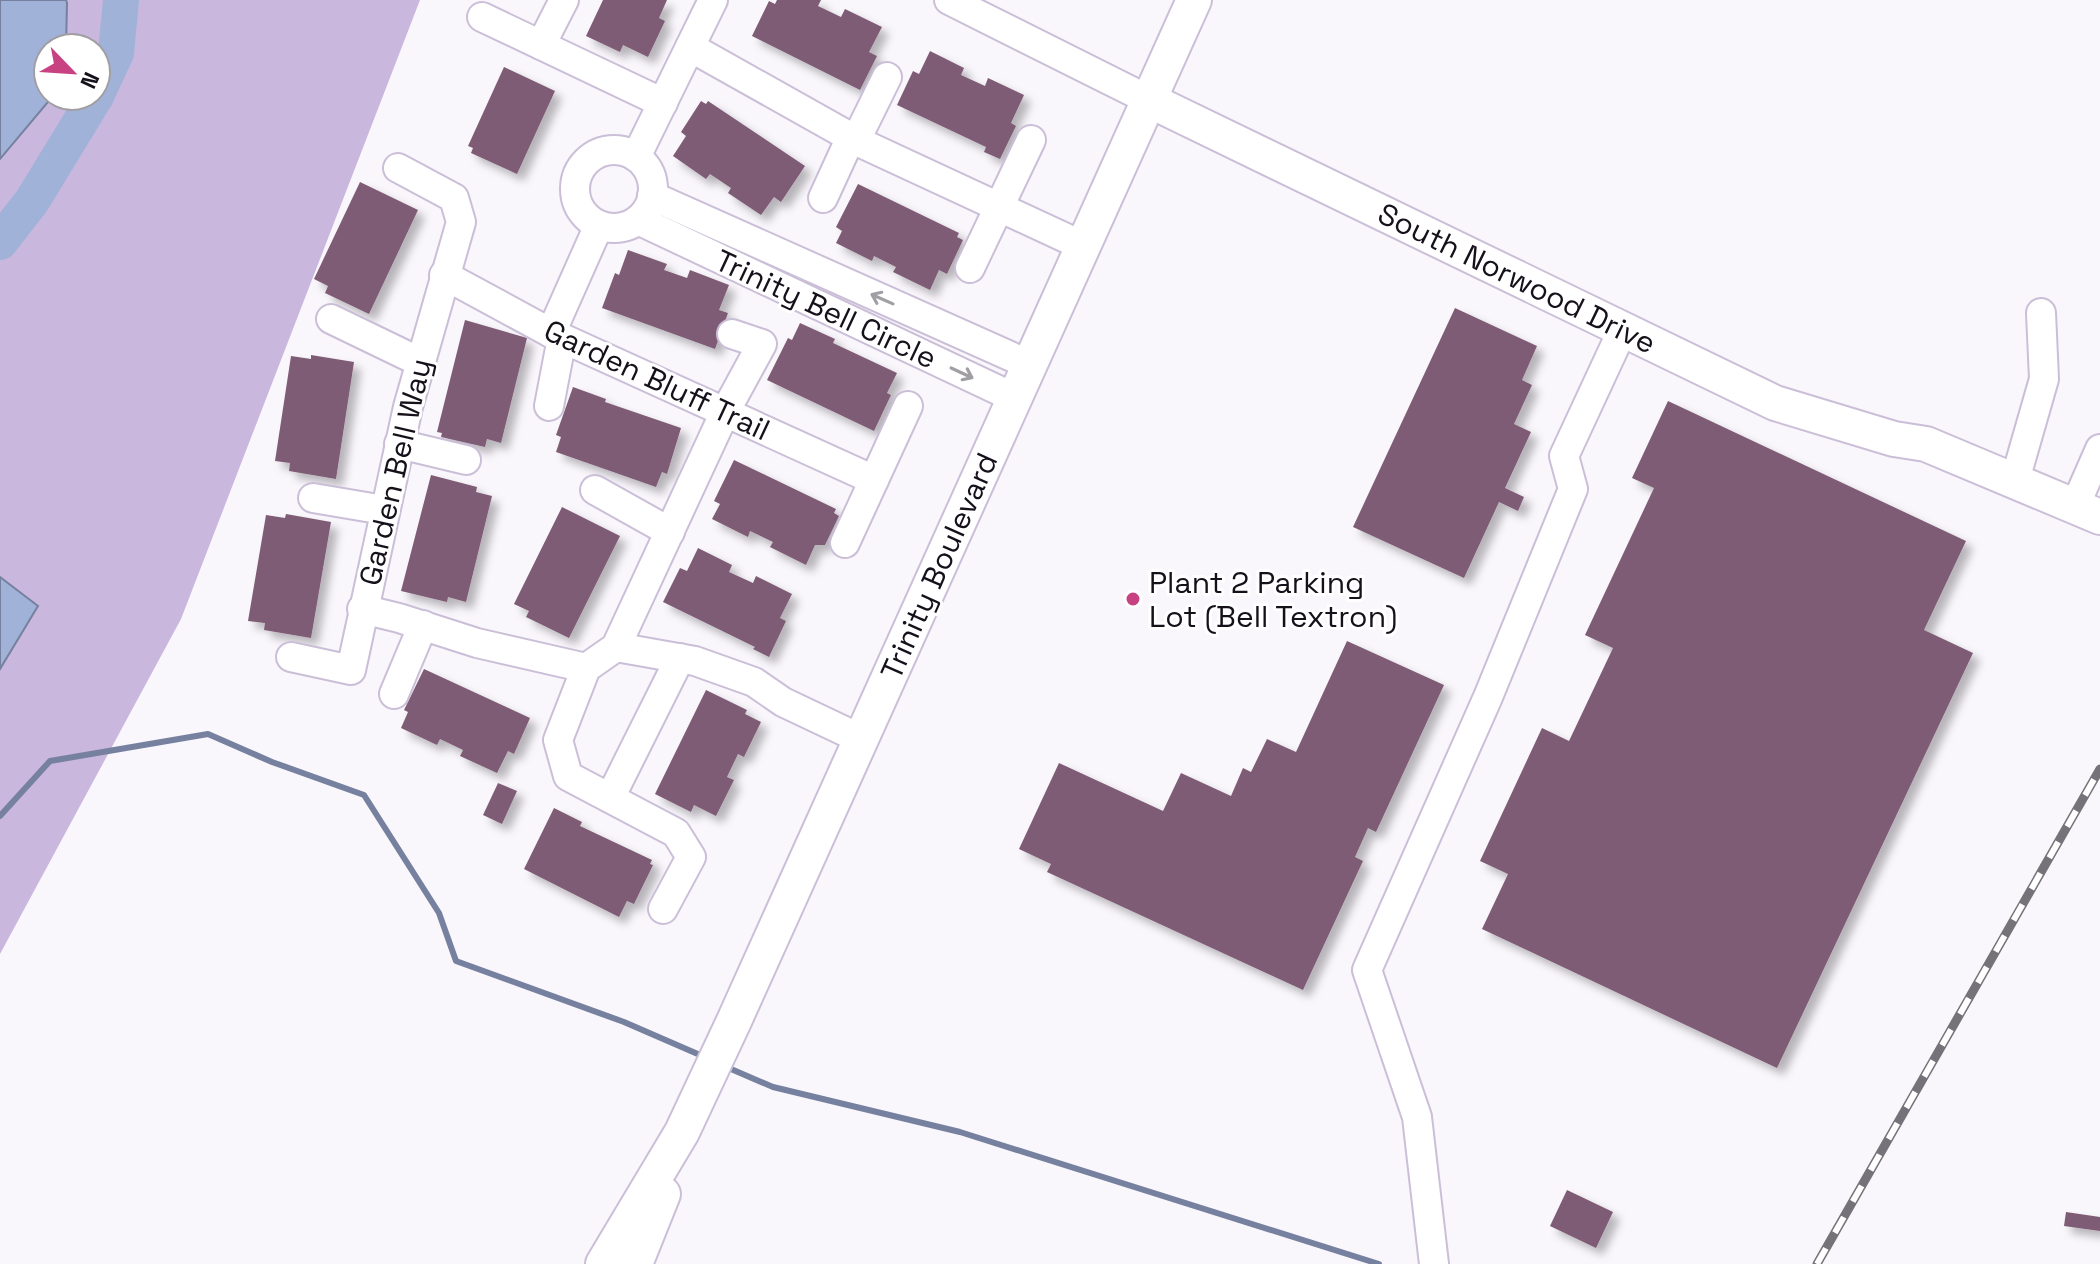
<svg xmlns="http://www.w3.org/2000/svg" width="2100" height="1264" font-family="'Space Grotesk',sans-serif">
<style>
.forest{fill:#cab7de;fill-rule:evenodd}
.water{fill:#a0b2d8;stroke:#76819f;stroke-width:2}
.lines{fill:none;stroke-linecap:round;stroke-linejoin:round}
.stream{stroke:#76819f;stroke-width:6}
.river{stroke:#a0b2d8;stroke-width:36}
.building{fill:#7f5c74;filter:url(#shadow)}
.minor-casing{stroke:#cbbfd8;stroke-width:32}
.major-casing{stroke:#cbbfd8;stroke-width:38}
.minor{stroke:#fff;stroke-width:28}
.major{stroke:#fff;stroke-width:34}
.rail-casing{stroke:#767279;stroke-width:9}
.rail{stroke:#fff;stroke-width:6;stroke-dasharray:18;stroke-linecap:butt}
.oneway{stroke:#a19fa3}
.poi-dot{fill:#c84181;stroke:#fff;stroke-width:3}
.labels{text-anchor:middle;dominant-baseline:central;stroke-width:6;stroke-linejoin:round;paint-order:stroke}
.street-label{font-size:30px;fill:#151019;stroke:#fff}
.poi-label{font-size:30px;fill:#151019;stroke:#fff;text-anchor:start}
</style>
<defs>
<filter id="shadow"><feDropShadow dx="7" dy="7" stdDeviation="4" flood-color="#0004"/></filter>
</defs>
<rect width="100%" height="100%" fill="#f9f6fc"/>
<path class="forest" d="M 0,0 L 420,0 L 181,619 L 0,954 ZM 48,48 L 96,48 L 96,96 L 48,96 Z"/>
<g class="water">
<path d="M 0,0 L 66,0 L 67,3 L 66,48 L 48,48 L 48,96 L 53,96 L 0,159 Z"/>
<path d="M 0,577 L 38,606 L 0,669 Z"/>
</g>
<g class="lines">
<g class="stream">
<path d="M 0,816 L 50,761 L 208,734 L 272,762 L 364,795 L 439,913 L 456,961 L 624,1022 L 707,1058"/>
<path d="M 724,1066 L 773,1087 L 960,1132 L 1379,1264"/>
</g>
<g class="river">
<path d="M 96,96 L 116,53 L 121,0"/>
<path d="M 0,242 L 32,201 L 96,96"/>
</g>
</g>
<g class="building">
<path d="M 603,0 L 667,0 L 659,18 L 665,21 L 648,57 L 623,45 L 620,52 L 586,36 Z"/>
<path d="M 777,0 L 821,0 L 818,6 L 841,17 L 845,9 L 882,27 L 869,52 L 877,56 L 860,90 L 752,36 L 769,1 L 775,4 Z"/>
<path d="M 930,51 L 964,68 L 961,75 L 985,86 L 988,78 L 1024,95 L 1011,123 L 1016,126 L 1000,159 L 984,152 L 986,147 L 897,105 L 913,71 L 919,74 Z"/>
<path d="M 504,67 L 555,91 L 517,174 L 471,153 L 473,148 L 468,146 Z"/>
<path d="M 701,101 L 706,104 L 708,101 L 805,166 L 781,202 L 774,197 L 761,215 L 728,193 L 731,188 L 710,174 L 706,179 L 673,156 L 686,136 L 681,132 Z"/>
<path d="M 360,182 L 418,210 L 369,314 L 325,293 L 328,286 L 314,279 Z"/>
<path d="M 858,184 L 959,233 L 957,237 L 963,240 L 947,274 L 939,270 L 930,290 L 893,272 L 896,267 L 874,256 L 872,261 L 836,243 L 842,231 L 836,227 Z"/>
<path d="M 628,250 L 667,264 L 664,270 L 687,278 L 690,270 L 729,285 L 719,310 L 728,313 L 715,349 L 602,308 L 615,273 L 619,275 Z"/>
<path d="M 1455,308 L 1537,346 L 1522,380 L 1532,385 L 1514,424 L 1531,432 L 1505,488 L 1524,497 L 1518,511 L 1499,502 L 1464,578 L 1353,527 Z"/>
<path d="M 465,320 L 527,338 L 501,443 L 487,439 L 485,447 L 441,437 L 442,433 L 437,432 Z"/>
<path d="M 800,323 L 835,339 L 833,343 L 897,373 L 887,393 L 891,395 L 874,431 L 767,380 L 788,338 L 792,340 Z"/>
<path d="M 311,355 L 354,362 L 336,479 L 289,471 L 290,463 L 275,461 L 291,356 L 311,359 Z"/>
<path d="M 573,387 L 606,399 L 605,402 L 681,428 L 667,474 L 662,472 L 656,487 L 556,452 L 561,437 L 556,435 Z"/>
<path d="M 1668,401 L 1966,541 L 1924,630 L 1973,653 L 1777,1068 L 1482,929 L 1508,874 L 1480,861 L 1542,728 L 1569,741 L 1613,648 L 1585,635 L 1654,488 L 1632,478 Z"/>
<path d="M 734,460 L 836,509 L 834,513 L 839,516 L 825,545 L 815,545 L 806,565 L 770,547 L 773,542 L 750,531 L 748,537 L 712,519 L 720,504 L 714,501 Z"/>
<path d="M 431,475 L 477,487 L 476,492 L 492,496 L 466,602 L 448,597 L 447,602 L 401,591 Z"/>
<path d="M 562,507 L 620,536 L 569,638 L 526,617 L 529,611 L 514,604 Z"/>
<path d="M 286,514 L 331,522 L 311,638 L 264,630 L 265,623 L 248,621 L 266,515 L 285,518 Z"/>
<path d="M 698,548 L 732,565 L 729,572 L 753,583 L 756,576 L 792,594 L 780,618 L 786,621 L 769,657 L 753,649 L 755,647 L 663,602 L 680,568 L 687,571 Z"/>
<path d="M 1347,641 L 1444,685 L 1376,832 L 1368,828 L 1355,857 L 1363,861 L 1303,990 L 1047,872 L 1051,864 L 1019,849 L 1059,763 L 1163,811 L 1181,773 L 1231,796 L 1243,768 L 1251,772 L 1267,739 L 1296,752 Z"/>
<path d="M 424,669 L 530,718 L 514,754 L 508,751 L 497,773 L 460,756 L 463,750 L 440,739 L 437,745 L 401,728 L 408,712 L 404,710 Z"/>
<path d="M 706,690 L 747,710 L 745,714 L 761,722 L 744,757 L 738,754 L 727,777 L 734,780 L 716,816 L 694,805 L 691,812 L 655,794 Z"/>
<path d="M 498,783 L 517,791 L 502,824 L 483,815 Z"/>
<path d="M 554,808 L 582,822 L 580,826 L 652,860 L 650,864 L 653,865 L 634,904 L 627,901 L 619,917 L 524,869 Z"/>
<path d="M 1567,1190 L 1613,1212 L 1596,1248 L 1550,1226 Z"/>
<path d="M 2066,1212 L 2100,1217 L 2100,1231 L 2064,1226 Z"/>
</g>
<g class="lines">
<defs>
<g id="minor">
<path d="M 949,0 L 1149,100"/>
<path d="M 482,17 L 663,103"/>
<path d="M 541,45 L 564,0"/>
<path d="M 690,47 L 861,143 L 1083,246"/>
<path d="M 856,140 L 887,77"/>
<circle cx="614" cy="189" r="39"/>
<path d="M 636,157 L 713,0"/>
<path d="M 652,196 L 1030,365"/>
<path d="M 823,198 L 851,137"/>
<path d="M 638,220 L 1015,398"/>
<path d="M 970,268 L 1031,140"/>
<path d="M 444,275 L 551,333 L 874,480"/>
<path d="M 331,319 L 420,362"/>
<path d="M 551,333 L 599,225"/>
<path d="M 549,406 L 562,338"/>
<path d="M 399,444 L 466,460"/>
<path d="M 2015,480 L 2044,379 L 2041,313"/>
<path d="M 595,490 L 670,532"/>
<path d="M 313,498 L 384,510"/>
<path d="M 2075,506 L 2100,449"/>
<path d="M 845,543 L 908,406"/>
<path d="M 362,609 L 399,618 L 477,643 L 586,668"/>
<path d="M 616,647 L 695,661 L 754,682 L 783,702 L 861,739"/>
<path d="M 291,657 L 351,670 L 408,407 L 461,222 L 454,198 L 398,168"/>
<path d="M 394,694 L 423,625"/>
<path d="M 610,798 L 680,658"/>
<path d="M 663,909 L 691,857 L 676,833 L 568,776 L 558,740 L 586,668 L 616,647 L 725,412 L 762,344 L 732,334"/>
<path d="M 1434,1264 L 1417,1117 L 1367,970 L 1488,697 L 1573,489 L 1564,456 L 1623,329"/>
</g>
<g id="major">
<path d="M 1149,100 L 1775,403 L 1894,439 L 1926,444 L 2100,517"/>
<path d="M 603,1264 L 682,1132 L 734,1021 L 1194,0"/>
<path d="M 635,1264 L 663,1194"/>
</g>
</defs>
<use href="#minor" class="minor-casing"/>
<use href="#major" class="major-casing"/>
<use href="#minor" class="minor"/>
<use href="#major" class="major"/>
<defs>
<path id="rail" d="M 1817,1264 L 2100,769"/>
</defs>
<use href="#rail" class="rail-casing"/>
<use href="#rail" class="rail"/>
</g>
<defs><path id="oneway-shaft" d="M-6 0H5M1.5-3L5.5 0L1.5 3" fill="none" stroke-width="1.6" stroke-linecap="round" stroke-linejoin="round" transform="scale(2)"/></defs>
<g class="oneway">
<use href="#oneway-shaft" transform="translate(882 299) rotate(-156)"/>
<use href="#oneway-shaft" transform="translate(962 373) rotate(25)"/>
</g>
<circle class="poi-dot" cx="1133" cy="599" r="8"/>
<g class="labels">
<g class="street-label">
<text transform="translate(1517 278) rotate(26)">South Norwood Drive</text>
<text transform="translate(826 309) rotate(25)">Trinity Bell Circle</text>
<text transform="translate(657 380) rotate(25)">Garden Bluff Trail</text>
<text transform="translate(395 472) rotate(-77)">Garden Bell Way</text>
<text transform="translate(939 566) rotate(-66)">Trinity Boulevard</text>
</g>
<g class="poi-label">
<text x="1149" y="582">Plant 2 Parking<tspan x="1149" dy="34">Lot (Bell Textron)</tspan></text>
</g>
</g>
<g transform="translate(72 72) rotate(115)"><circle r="38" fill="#ffffff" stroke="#a19fa3" stroke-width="2"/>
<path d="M0-6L14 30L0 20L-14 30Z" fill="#c84181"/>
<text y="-12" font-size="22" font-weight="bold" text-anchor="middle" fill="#151019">N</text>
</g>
</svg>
